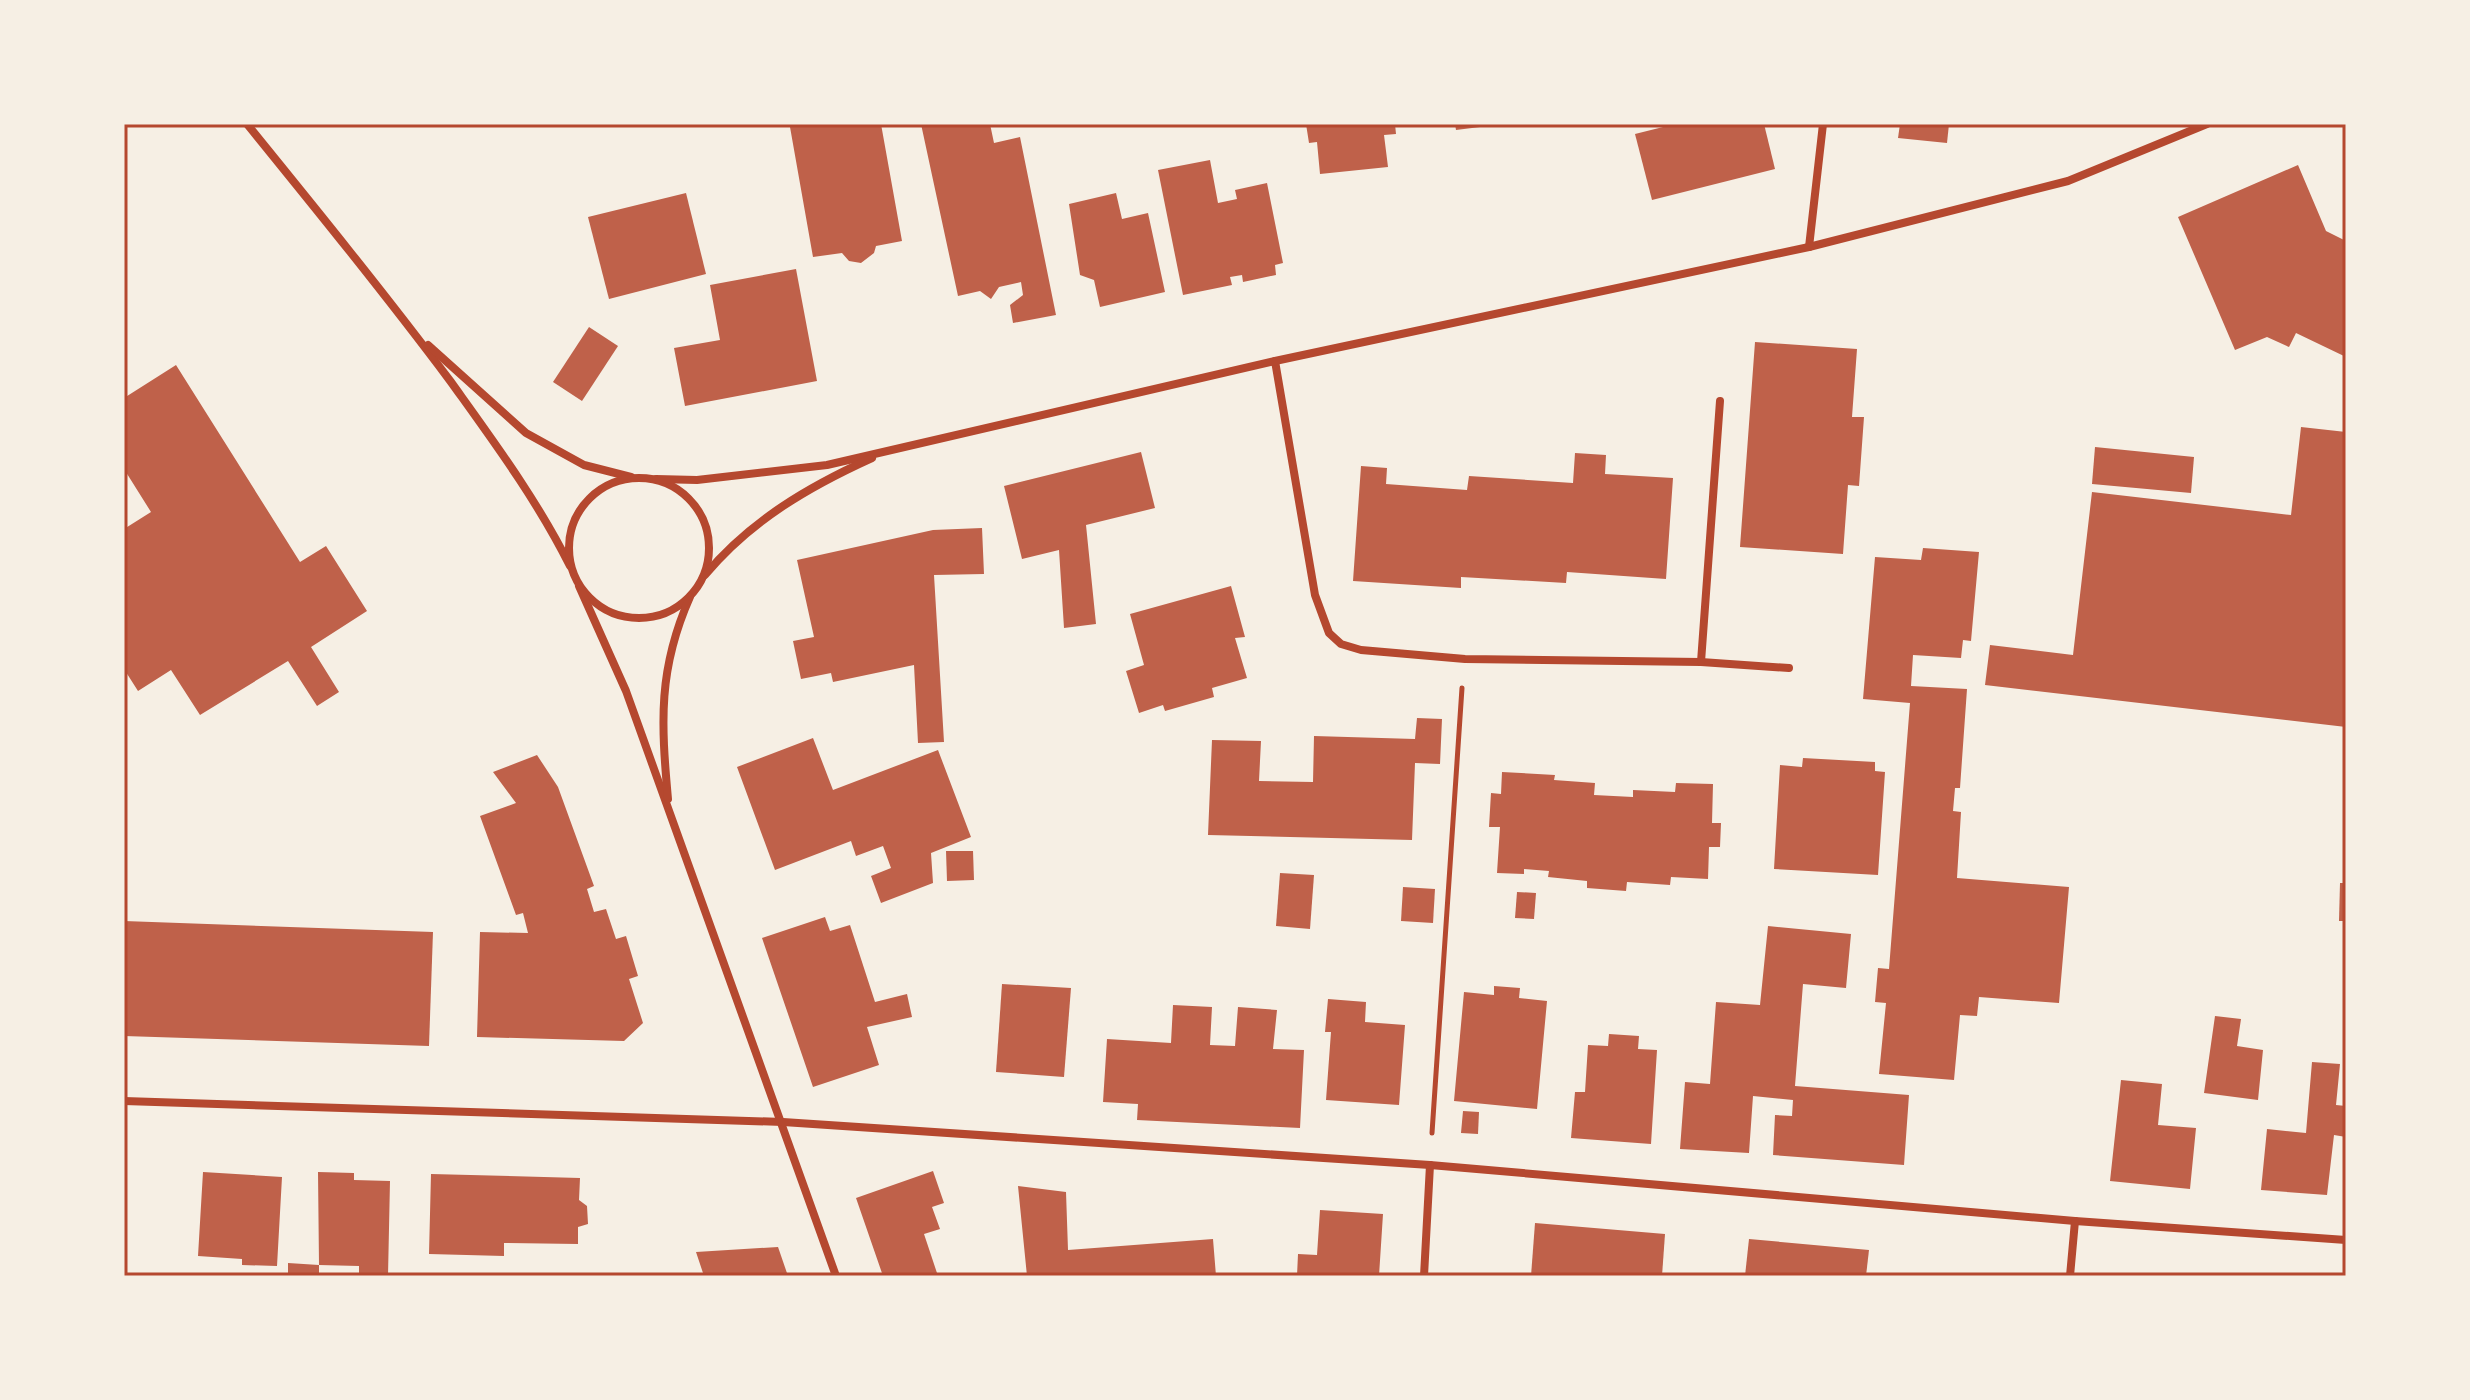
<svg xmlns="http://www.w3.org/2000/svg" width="2470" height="1400" font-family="'IBM Plex Sans',sans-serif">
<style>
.building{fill:#bf614a}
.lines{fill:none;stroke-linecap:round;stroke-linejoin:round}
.path{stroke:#b5482f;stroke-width:5}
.minor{stroke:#b5482f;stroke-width:8}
.neatline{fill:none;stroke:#b5482f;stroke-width:3}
</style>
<rect width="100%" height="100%" fill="#f6efe4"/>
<g class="building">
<path d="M 803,124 L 881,124 L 902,241 L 876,246 L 874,253 L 861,263 L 849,261 L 842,253 L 813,257 L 790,127 Z"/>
<path d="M 921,124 L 990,124 L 994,143 L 1020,137 L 1056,315 L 1013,323 L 1010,305 L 1023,295 L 1021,282 L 999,287 L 991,299 L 980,291 L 958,296 Z"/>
<path d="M 1306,124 L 1395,124 L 1396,134 L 1384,135 L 1388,167 L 1320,174 L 1317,142 L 1309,143 Z"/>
<path d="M 1455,124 L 1488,124 L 1488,126 L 1456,130 Z"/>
<path d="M 1675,124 L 1764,124 L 1775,169 L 1652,200 L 1635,134 Z"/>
<path d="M 1900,124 L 1949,124 L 1947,143 L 1898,138 Z"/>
<path d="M 1210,160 L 1218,203 L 1237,199 L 1235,190 L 1267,183 L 1283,263 L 1275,265 L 1276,275 L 1243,282 L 1242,275 L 1230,277 L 1232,285 L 1183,295 L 1158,170 Z"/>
<path d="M 2298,165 L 2326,231 L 2346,241 L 2346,357 L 2296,333 L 2289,347 L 2267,337 L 2235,350 L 2178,217 Z"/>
<path d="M 686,193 L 706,274 L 609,299 L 588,217 Z"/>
<path d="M 1116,193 L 1122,219 L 1148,213 L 1165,292 L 1100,307 L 1094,280 L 1080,275 L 1069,204 Z"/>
<path d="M 796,269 L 817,381 L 685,406 L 674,348 L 720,340 L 710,285 Z"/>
<path d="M 589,327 L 618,346 L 582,401 L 553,382 Z"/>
<path d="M 1755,342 L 1857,349 L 1852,417 L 1864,417 L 1859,486 L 1848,485 L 1843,554 L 1740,547 Z"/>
<path d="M 176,365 L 300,562 L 326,546 L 367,611 L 311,647 L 339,692 L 317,706 L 288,661 L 200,715 L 171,670 L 138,691 L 124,669 L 124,529 L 151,512 L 124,469 L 124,398 Z"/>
<path d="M 2301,427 L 2346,432 L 2346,727 L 1985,685 L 1990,645 L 2073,655 L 2092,492 L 2291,515 Z"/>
<path d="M 2095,447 L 2194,457 L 2191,493 L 2092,484 Z"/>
<path d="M 1141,452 L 1155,508 L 1086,525 L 1096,624 L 1064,628 L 1059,550 L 1022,559 L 1004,486 Z"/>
<path d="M 1575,453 L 1606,455 L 1605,474 L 1673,478 L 1666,579 L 1567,572 L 1566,583 L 1461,577 L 1461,588 L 1353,581 L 1361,466 L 1387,468 L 1386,484 L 1467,490 L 1469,476 L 1573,483 Z"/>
<path d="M 982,528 L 984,574 L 934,575 L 944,742 L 918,743 L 914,665 L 833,682 L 831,673 L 801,679 L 793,641 L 814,637 L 797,560 L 933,530 Z"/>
<path d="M 1923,548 L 1979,552 L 1971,641 L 1963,640 L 1961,658 L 1913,655 L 1911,686 L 1967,689 L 1960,788 L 1955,788 L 1953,811 L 1961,812 L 1957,878 L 2069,887 L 2059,1003 L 1979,997 L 1977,1016 L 1960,1015 L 1954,1080 L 1879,1074 L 1886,1003 L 1875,1002 L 1878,968 L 1889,969 L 1910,703 L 1863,699 L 1875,557 L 1921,560 Z"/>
<path d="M 1231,586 L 1245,637 L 1235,638 L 1247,678 L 1212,688 L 1214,697 L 1165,711 L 1163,705 L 1139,713 L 1126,671 L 1144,665 L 1130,614 Z"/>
<path d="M 1417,718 L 1442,719 L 1440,764 L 1415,763 L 1412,840 L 1208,835 L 1212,740 L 1261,741 L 1259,781 L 1313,782 L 1314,736 L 1415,739 Z"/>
<path d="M 813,738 L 833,790 L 938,750 L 971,837 L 931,853 L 933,883 L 881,903 L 871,876 L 891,868 L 883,846 L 856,856 L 851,841 L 775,870 L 737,767 Z"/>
<path d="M 537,755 L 558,787 L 594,886 L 587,889 L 594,912 L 606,909 L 616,939 L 626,936 L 638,976 L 629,979 L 643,1023 L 624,1041 L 477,1037 L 480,932 L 528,933 L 523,913 L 516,915 L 480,816 L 516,803 L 493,772 Z"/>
<path d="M 1803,758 L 1875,762 L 1875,771 L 1885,772 L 1878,875 L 1774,869 L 1780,765 L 1802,767 Z"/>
<path d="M 1502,772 L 1555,775 L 1554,780 L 1595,783 L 1594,795 L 1633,797 L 1633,790 L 1675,792 L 1676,783 L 1713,784 L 1712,823 L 1721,823 L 1720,847 L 1709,847 L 1708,879 L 1671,877 L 1670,885 L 1627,882 L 1626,891 L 1587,888 L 1587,881 L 1548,877 L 1549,871 L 1524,869 L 1524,874 L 1497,873 L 1500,827 L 1489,827 L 1491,793 L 1501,794 Z"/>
<path d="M 946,851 L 973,851 L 974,880 L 947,881 Z"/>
<path d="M 1280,873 L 1314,875 L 1310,929 L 1276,926 Z"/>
<path d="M 2340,883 L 2346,883 L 2346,921 L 2339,921 Z"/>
<path d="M 1403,887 L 1435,889 L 1433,923 L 1401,921 Z"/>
<path d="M 1517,892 L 1536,893 L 1534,919 L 1515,918 Z"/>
<path d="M 825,917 L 830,931 L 850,925 L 875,1002 L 907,994 L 912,1017 L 867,1027 L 879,1065 L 813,1087 L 762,938 Z"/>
<path d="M 124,921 L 433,932 L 429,1046 L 124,1036 Z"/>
<path d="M 1768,926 L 1851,934 L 1846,988 L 1803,984 L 1795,1086 L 1909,1095 L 1904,1165 L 1773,1155 L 1775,1115 L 1792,1116 L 1793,1100 L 1753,1096 L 1749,1153 L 1680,1149 L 1685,1082 L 1710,1084 L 1716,1002 L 1760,1005 Z"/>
<path d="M 1002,984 L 1071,988 L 1064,1077 L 996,1072 Z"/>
<path d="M 1494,986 L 1520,988 L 1519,998 L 1547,1001 L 1537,1109 L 1454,1101 L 1464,992 L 1494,995 Z"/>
<path d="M 1328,999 L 1366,1002 L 1365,1022 L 1405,1025 L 1399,1105 L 1326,1100 L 1331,1032 L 1325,1032 Z"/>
<path d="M 1173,1005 L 1212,1007 L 1210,1045 L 1235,1046 L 1238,1007 L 1277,1010 L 1273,1049 L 1304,1050 L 1300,1128 L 1137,1120 L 1138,1104 L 1103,1102 L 1107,1039 L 1171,1043 Z"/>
<path d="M 2215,1016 L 2241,1019 L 2237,1046 L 2263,1050 L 2258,1100 L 2204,1093 Z"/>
<path d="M 1609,1034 L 1639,1036 L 1638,1049 L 1657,1050 L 1651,1144 L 1571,1138 L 1575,1092 L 1585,1092 L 1588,1045 L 1608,1046 Z"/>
<path d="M 2312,1062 L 2340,1064 L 2336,1105 L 2346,1106 L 2346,1137 L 2334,1135 L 2327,1195 L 2261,1190 L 2267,1129 L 2306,1133 Z"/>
<path d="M 2121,1080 L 2162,1084 L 2158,1125 L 2196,1128 L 2190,1189 L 2110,1181 Z"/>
<path d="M 1463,1111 L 1479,1112 L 1478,1134 L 1461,1133 Z"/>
<path d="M 933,1171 L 944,1203 L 932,1207 L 940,1229 L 924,1234 L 938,1276 L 883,1276 L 856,1198 Z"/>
<path d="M 203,1172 L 282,1177 L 277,1266 L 242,1265 L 242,1259 L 198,1256 Z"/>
<path d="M 318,1172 L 354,1173 L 354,1180 L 390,1181 L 388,1276 L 359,1276 L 359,1266 L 319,1265 Z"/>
<path d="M 431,1174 L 580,1178 L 579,1200 L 587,1206 L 588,1224 L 578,1227 L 578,1244 L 504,1243 L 504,1256 L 429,1254 Z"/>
<path d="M 1018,1186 L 1066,1192 L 1068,1250 L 1213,1239 L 1216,1276 L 1027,1276 Z"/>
<path d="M 1320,1210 L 1383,1214 L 1379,1276 L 1297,1276 L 1298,1254 L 1317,1255 Z"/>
<path d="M 1535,1223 L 1665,1234 L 1662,1276 L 1531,1276 Z"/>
<path d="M 1749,1239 L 1869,1250 L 1866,1276 L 1745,1276 Z"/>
<path d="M 778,1247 L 788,1276 L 704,1276 L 696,1252 Z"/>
<path d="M 288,1263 L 319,1265 L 319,1276 L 288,1276 Z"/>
</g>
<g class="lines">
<path class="path" d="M 1432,1133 L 1462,688"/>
<g class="minor">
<path d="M 247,124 C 316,209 385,294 451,382 C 494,442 537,500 570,566"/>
<path d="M 1809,247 L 1823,124"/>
<path d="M 428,345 L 526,433 L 584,465 L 631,477"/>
<path d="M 1275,361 L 1315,595 L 1329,633 L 1341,644 L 1361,650 L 1465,659 L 1701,662 L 1789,668"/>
<circle cx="639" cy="548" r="70"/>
<path d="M 656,479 L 697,480 L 827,465 L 1275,361 L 1809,247 L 2068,181 L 2207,124"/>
<path d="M 705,575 C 750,521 808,487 872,458"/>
<path d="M 579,586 L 626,691 L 836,1276"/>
<path d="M 1701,662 L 1720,401"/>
<path d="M 668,799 C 661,722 658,669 690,597"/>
<path d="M 124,1101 L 783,1122 L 1430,1165 L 2075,1221 L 2346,1240"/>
<path d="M 1424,1276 L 1430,1165"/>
<path d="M 2070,1276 L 2075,1221"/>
</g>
</g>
<rect width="2470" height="1400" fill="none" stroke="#f6efe4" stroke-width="252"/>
<rect x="126" y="126" width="2218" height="1148" class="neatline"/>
</svg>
